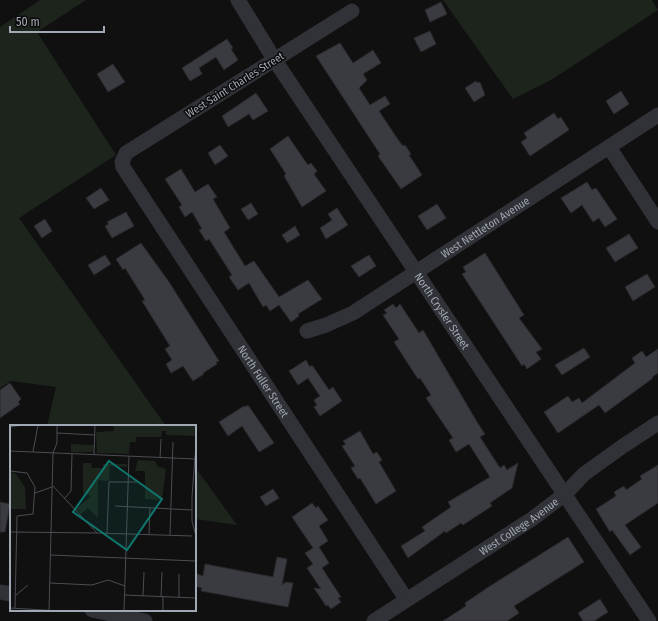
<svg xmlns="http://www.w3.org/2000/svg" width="658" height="621" font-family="'Fira Sans Condensed',sans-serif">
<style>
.green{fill:#1c241c}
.building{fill:#3a3b40;stroke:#2a2a2e}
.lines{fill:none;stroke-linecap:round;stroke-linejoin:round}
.minor{stroke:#313237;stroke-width:15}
.labels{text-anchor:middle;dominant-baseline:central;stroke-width:3;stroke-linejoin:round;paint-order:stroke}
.street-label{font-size:11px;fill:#a0a8b4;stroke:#0b0b0c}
.inset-road{fill:none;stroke:#4a4d52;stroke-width:1}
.view{fill:#0f766e;fill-opacity:0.15;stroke:#0f766e;stroke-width:2}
.inset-edge{fill:none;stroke:#a0a8b4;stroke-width:2}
</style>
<rect width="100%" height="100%" fill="#101011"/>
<g class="green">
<path d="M 40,0 L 86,0 L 37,32 L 116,155 L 19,218 L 166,426 L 47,426 L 56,387 L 11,381 L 0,388 L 0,27 Z"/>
<path d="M 443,0 L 652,0 L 658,10 L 551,80 L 513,99 Z"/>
<path d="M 195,467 L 237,525 L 195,519 Z"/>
</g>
<g class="building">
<path d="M 441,2 L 447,14 L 430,22 L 425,10 Z"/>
<path d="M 430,31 L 436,44 L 421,52 L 414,38 Z"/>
<path d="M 227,39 L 233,48 L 231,49 L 238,60 L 224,70 L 216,57 L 199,68 L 202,74 L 190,81 L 182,68 Z"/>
<path d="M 340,43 L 353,63 L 373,50 L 381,63 L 363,74 L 367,80 L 359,88 L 370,105 L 385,96 L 390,104 L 379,111 L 399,141 L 403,146 L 405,145 L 411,154 L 409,155 L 422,175 L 401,189 L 378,156 L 380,154 L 316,56 Z"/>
<path d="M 113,64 L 125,82 L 108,92 L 97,74 Z"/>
<path d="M 476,81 L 477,83 L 480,82 L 485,95 L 474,102 L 465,88 Z"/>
<path d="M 621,91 L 629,104 L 614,114 L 606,101 Z"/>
<path d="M 256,93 L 268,111 L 253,120 L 249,114 L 228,127 L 222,116 Z"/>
<path d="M 554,113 L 558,119 L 561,117 L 569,130 L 530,156 L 521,142 L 527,138 L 524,133 Z"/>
<path d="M 288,136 L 305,161 L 308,165 L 311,163 L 317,171 L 314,174 L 326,191 L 302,207 L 284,176 L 286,174 L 270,149 Z"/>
<path d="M 220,145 L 228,156 L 215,165 L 208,153 Z"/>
<path d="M 181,169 L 195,192 L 208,184 L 217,197 L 213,199 L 230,228 L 224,232 L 245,266 L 254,261 L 279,297 L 308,280 L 322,299 L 298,314 L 299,316 L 291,322 L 279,305 L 270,311 L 266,305 L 263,307 L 249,283 L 238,290 L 229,277 L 232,275 L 209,239 L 206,241 L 199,230 L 202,229 L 192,212 L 185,217 L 179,207 L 182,205 L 165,179 Z"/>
<path d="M 587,182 L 592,190 L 596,188 L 617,219 L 605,227 L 599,218 L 593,222 L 582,205 L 571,213 L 561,198 Z"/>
<path d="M 101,188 L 109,200 L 94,209 L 86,198 Z"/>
<path d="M 251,203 L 258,214 L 248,220 L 241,209 Z"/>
<path d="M 437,204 L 446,218 L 427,230 L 418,216 Z"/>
<path d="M 337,208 L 348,225 L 326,239 L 320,228 L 332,220 L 328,214 Z"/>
<path d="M 126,212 L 134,226 L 112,238 L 105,226 L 109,224 L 107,222 Z"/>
<path d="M 45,219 L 52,231 L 42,238 L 34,226 Z"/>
<path d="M 295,226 L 300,235 L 287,243 L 282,235 Z"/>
<path d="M 629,234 L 638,248 L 615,262 L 606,248 Z"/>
<path d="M 141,243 L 169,282 L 219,361 L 216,362 L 217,364 L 203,373 L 204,374 L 193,381 L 183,366 L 171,373 L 166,364 L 172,360 L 165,349 L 170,346 L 142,301 L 145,300 L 125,268 L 123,270 L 116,259 Z"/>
<path d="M 485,253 L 524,315 L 519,318 L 542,349 L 536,352 L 541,359 L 527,369 L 524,364 L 522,366 L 462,274 L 466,272 L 463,267 Z"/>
<path d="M 105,255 L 111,264 L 94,275 L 88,265 Z"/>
<path d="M 369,255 L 376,266 L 359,277 L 351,266 Z"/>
<path d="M 647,274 L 655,287 L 633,301 L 625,287 Z"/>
<path d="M 393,304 L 396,308 L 400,304 L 419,333 L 423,330 L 477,422 L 485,434 L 480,437 L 500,468 L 504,465 L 507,470 L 518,463 L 512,488 L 490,503 L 492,506 L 463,525 L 461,523 L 446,533 L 445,531 L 408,558 L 401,546 L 425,531 L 422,527 L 451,507 L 448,502 L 490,477 L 469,444 L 456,452 L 449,440 L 453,438 L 426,398 L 431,395 L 420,378 L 418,379 L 394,342 L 399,339 L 383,315 L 387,313 L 384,310 Z"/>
<path d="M 584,348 L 590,357 L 562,375 L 555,365 Z"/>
<path d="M 658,349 L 658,373 L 652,377 L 653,378 L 605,413 L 599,405 L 558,433 L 544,412 L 568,396 L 572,402 L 579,398 L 582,403 L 635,363 L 632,358 L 642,351 L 646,357 Z"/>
<path d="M 306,360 L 310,367 L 312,365 L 329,390 L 333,387 L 342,401 L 320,416 L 314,407 L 317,405 L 314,400 L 320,396 L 308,378 L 298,385 L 289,371 Z"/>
<path d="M 10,383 L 21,399 L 18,402 L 20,404 L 0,418 L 0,390 Z"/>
<path d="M 248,405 L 274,443 L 259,452 L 242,426 L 228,436 L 219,422 L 244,406 L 245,407 Z"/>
<path d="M 360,431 L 373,454 L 377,452 L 382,460 L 379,462 L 396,491 L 376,504 L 360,478 L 358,479 L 351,468 L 355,466 L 342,446 L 346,444 L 343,441 Z"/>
<path d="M 658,465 L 658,503 L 625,525 L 641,547 L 630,555 L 612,530 L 610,532 L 596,509 L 616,496 L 614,492 L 624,486 L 626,490 L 642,479 L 640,476 Z"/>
<path d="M 273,489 L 279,498 L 266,506 L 260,497 Z"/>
<path d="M 0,502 L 10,504 L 5,532 L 0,532 Z"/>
<path d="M 312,503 L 316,508 L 318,506 L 328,520 L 319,526 L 328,541 L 319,547 L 329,563 L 322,568 L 341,597 L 338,598 L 341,602 L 331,609 L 328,605 L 326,606 L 314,588 L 321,589 L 307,568 L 313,564 L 305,553 L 313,548 L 292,517 Z"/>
<path d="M 568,537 L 584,562 L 514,606 L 519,613 L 507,621 L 443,621 L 466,606 L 465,603 L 487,588 Z"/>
<path d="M 277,557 L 287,559 L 282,585 L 286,582 L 293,583 L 288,607 L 201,591 L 202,588 L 195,586 L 197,574 L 203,576 L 205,564 L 273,577 Z"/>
<path d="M 600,599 L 608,612 L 594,621 L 583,621 L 578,613 Z"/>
</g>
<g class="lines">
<g class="minor">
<path id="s1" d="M 238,0 L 274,59 L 649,621"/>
<path id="s2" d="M 352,11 L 126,153 L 122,162 L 123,167 L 406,599"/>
<path d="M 609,147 L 658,222"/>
<path id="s3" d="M 307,331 L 326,325 L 353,313 L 658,115"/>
<path d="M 0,592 L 11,594"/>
<path d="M 92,610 L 145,621"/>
<path id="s4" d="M 374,621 L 532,519 L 565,494 L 584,474 L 623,446 L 658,423"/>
</g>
</g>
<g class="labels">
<g class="street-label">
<text transform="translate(235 85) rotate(-32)">West Saint Charles Street</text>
<text stroke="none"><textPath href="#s3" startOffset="207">West Nettleton Avenue</textPath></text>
<text stroke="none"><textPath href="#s1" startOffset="372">North Crysler Street</textPath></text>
<text stroke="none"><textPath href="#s2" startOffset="538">North Fuller Street</textPath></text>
<text stroke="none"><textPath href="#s4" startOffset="173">West College Avenue</textPath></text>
</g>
</g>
<g transform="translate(10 425)">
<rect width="186" height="186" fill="#101011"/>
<path d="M 98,0 L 186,0 L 186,11 L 156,10 L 156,6 L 152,6 L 151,12 L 126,12 L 126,17 L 120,17 L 119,29 L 87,28 L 86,7 L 103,6 L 104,2 ZM 61,19 L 84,20 L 83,27 L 61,27 ZM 128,35 L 145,36 L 147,41 L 156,44 L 152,75 L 135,74 L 135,46 L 125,46 ZM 73,38 L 81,38 L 82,43 L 93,43 L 93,39 L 117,39 L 117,42 L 100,41 L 99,56 L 88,55 L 88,93 L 78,83 L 71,89 L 66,84 L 81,71 L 73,68 ZM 0,47 L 5,48 L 15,62 L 16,84 L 0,84 Z" fill="#1c241c"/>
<path class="inset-road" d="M 0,2 L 12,0M 47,8 L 85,10M 186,19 L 182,72 L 182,96 L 186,111M 0,26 L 186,34M 23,27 L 28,0M 84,29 L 85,0M 150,33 L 151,14M 0,46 L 17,48 L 25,62 L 23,89 L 7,91 L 5,183M 43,61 L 87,108 L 182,111M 25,68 L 42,62M 54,74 L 61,66 L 62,29M 105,81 L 182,85M 0,107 L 87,108M 97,108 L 99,57 L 127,57M 139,109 L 140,83M 160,110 L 163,17M 40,130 L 186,136M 40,158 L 82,160 L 98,155 L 115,161M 114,170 L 186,173M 5,171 L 18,160M 133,171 L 134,147M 151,172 L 152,147M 169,172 L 169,149M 0,183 L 50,186M 39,186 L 43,28 L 47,18 L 47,0M 114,186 L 119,31M 153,186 L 153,172"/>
<path class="view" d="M 99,36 L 152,74 L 117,125 L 63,87 Z"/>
<rect width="186" height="186" class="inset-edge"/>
</g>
<path d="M10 26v6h94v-6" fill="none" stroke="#a0a8b4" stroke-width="2"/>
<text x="16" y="26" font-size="12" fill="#a0a8b4" stroke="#0b0b0c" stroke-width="3" paint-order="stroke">50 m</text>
</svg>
